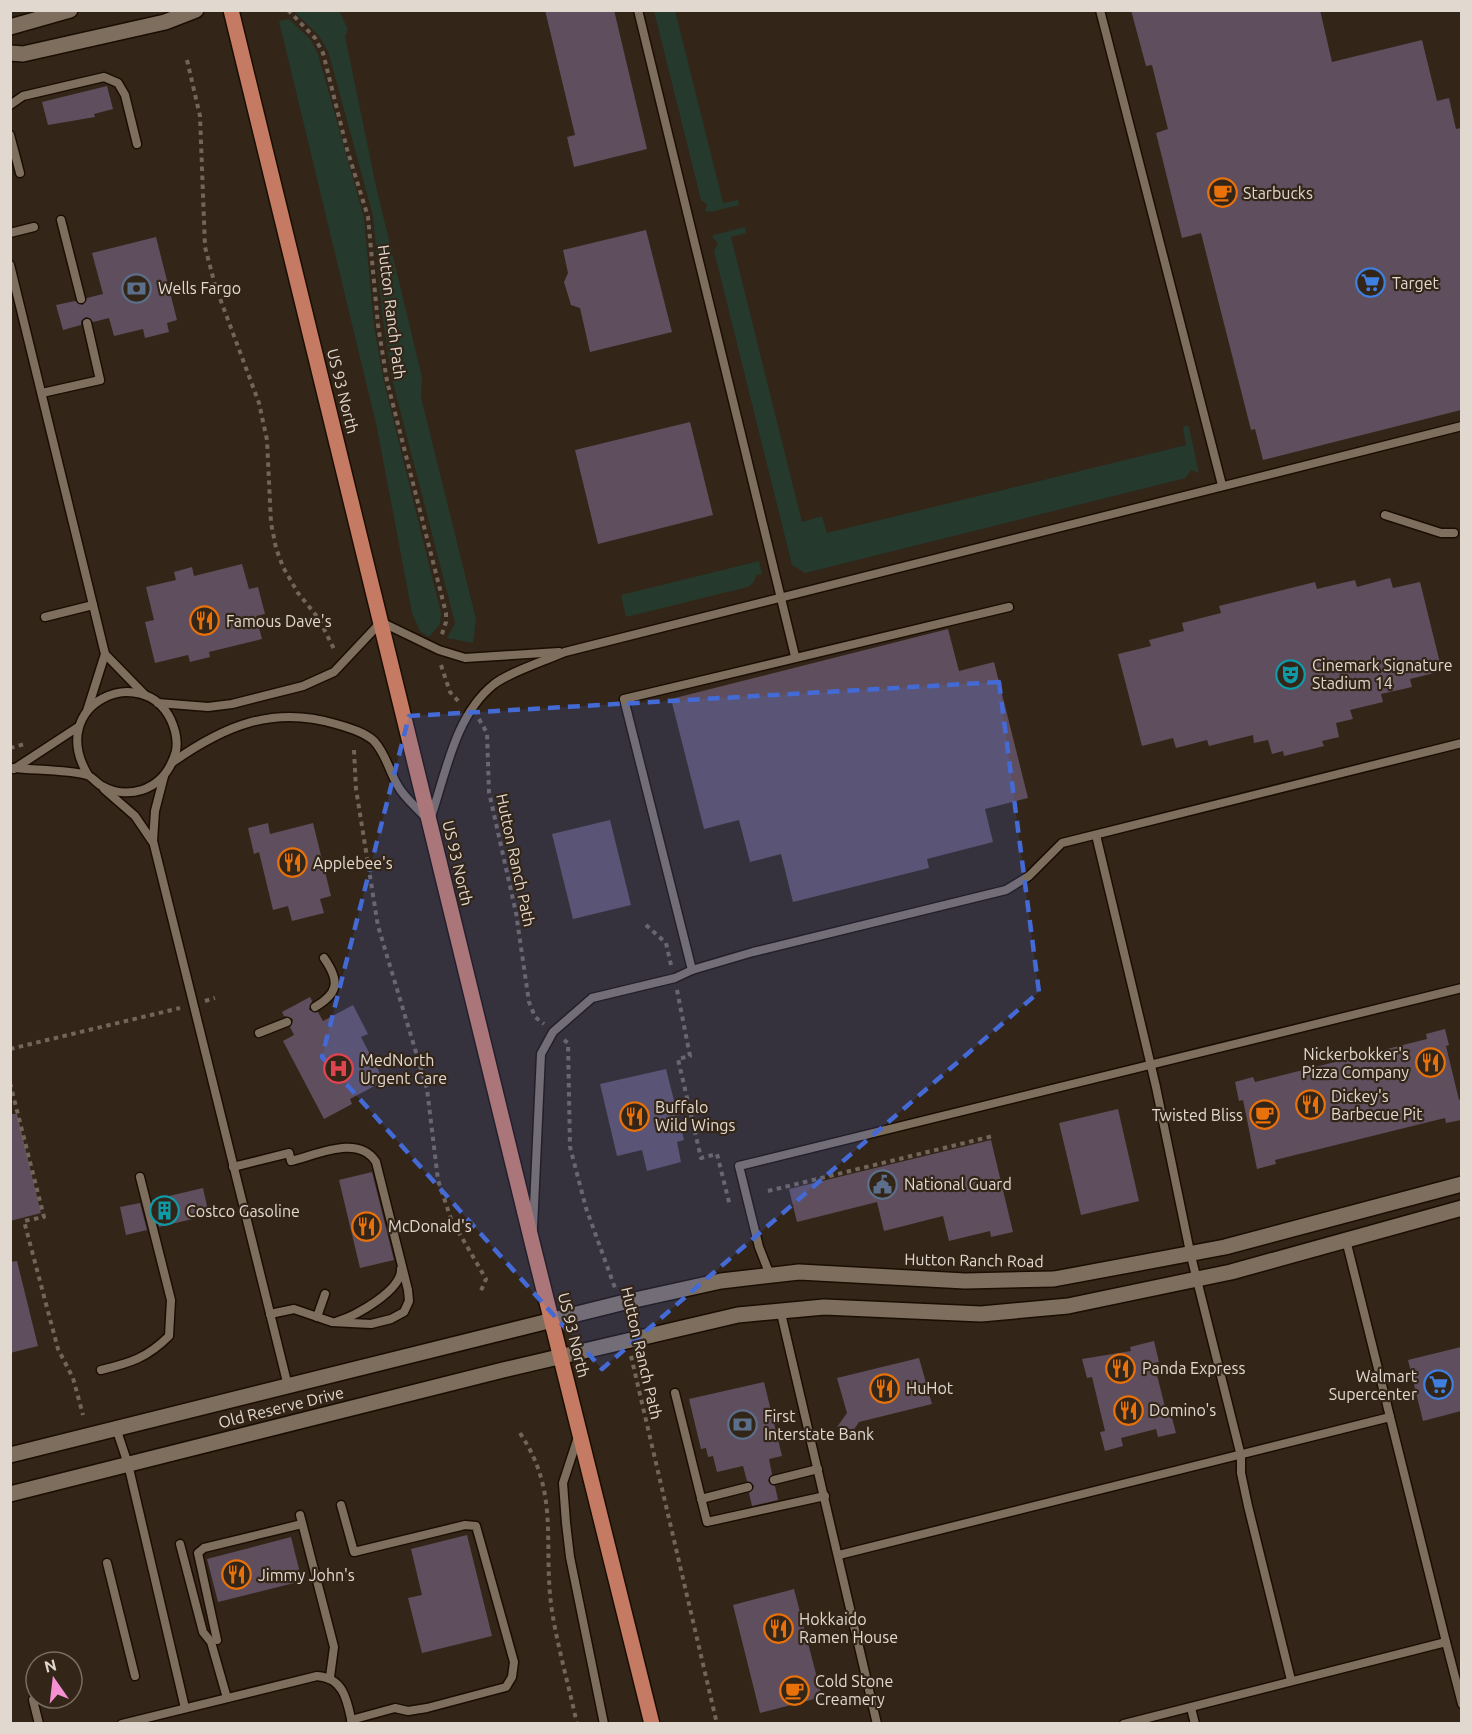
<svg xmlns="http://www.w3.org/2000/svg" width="1472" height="1734" font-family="Ubuntu,sans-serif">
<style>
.green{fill:#25392c}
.building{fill:#5f4f5e}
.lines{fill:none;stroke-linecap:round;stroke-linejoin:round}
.lane-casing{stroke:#1a0e03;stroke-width:11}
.street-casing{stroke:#1a0e03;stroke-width:18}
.secondary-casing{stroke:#1a0e03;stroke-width:18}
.primary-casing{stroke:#1a0e03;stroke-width:18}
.path{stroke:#726559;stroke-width:4;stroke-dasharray:4.5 4.5;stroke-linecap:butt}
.lane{stroke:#7e6e5e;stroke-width:8}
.street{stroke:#7e6e5e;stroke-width:15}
.secondary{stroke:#7e6e5e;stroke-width:15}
.primary{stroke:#c47a63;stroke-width:15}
.marked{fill:#446ad6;fill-opacity:0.2;stroke:#446ad6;stroke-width:4.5;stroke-dasharray:12 8;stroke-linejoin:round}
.labels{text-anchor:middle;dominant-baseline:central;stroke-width:4.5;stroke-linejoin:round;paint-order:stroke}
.poi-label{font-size:16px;fill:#e1d8cf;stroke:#332517;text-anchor:start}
.street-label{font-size:16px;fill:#e1d8cf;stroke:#332517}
</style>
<rect width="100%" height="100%" fill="#332517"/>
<g class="green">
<path d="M 294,11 L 339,11 L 348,29 L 345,36 L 376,186 L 422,377 L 421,397 L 476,619 L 473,643 L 447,638 L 455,623 L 392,379 L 382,313 L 373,216 L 328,51 L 319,36 Z"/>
<path d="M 654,11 L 675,11 L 723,203 L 738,200 L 739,205 L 711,212 L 705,211 L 707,205 L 701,200 Z"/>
<path d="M 289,19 L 311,40 L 318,54 L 364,218 L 374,326 L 384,382 L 441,613 L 440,624 L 429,637 L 420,631 L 412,613 L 377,428 L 279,21 Z"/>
<path d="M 745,227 L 746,233 L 731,237 L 802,522 L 822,516 L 827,533 L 1186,445 L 1183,428 L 1186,425 L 1189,427 L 1199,473 L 1191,470 L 1186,478 L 805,573 L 792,565 L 714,251 L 718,243 L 712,237 L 714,235 Z"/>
<path d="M 759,561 L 762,574 L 756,575 L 754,582 L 748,587 L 626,617 L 621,595 Z"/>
</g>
<g class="building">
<path d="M 545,10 L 614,10 L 647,149 L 574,167 L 567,137 L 575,135 Z"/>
<path d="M 1131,10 L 1320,10 L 1332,62 L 1422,40 L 1437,101 L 1449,98 L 1456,129 L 1461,128 L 1461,410 L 1263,460 L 1255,429 L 1251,430 L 1201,233 L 1182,238 L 1156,133 L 1168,129 L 1152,65 L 1146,66 Z"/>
<path d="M 107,86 L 113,109 L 94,114 L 95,117 L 48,125 L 42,102 Z"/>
<path d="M 646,230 L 672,332 L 590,352 L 580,308 L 571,305 L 564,282 L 568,273 L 563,250 Z"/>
<path d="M 156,237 L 177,320 L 167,323 L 169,332 L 145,338 L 143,329 L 114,336 L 109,318 L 93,322 L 86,317 L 81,321 L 81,325 L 63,330 L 56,305 L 75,301 L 83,305 L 87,298 L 103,294 L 92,253 Z"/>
<path d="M 690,422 L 713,515 L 598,544 L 575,450 Z"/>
<path d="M 242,564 L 249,589 L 258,587 L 265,614 L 256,616 L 262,639 L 209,652 L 210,657 L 190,662 L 188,655 L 155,663 L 145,622 L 154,620 L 146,587 L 176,580 L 174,572 L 192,567 L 194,576 Z"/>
<path d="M 1390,578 L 1393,588 L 1420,582 L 1442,671 L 1410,679 L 1412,687 L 1381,694 L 1383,702 L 1350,710 L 1353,719 L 1336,723 L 1339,737 L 1322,741 L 1324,746 L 1284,756 L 1283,751 L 1272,754 L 1268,740 L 1254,743 L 1253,735 L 1209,746 L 1207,740 L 1176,748 L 1173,738 L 1142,746 L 1118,654 L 1151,646 L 1149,640 L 1184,631 L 1182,623 L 1221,613 L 1219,606 L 1315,582 L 1317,589 L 1355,580 L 1357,587 Z"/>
<path d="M 948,629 L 959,671 L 994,662 L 1028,798 L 985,809 L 993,842 L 927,859 L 929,868 L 793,902 L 781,854 L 750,862 L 739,820 L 704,829 L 671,699 Z"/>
<path d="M 610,820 L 631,905 L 573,919 L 552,834 Z"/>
<path d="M 268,823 L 270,834 L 313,823 L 331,896 L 320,899 L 324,913 L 292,921 L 288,906 L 273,910 L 259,852 L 254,854 L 248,828 Z"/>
<path d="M 310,997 L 312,1001 L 309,1010 L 318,1012 L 323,1021 L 353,1005 L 368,1034 L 361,1037 L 384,1081 L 350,1099 L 352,1104 L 324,1119 L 283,1041 L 294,1035 L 290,1027 L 293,1019 L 284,1016 L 282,1012 Z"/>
<path d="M 1445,1029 L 1449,1045 L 1446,1046 L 1459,1100 L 1461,1099 L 1461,1120 L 1446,1123 L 1445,1118 L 1275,1160 L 1276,1164 L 1257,1169 L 1243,1100 L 1239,1101 L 1235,1082 L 1253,1077 L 1255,1082 L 1427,1039 L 1426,1034 Z"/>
<path d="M 666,1069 L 684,1140 L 677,1142 L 681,1162 L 647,1171 L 642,1150 L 617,1156 L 600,1084 Z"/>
<path d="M 1118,1109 L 1139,1201 L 1081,1215 L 1059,1123 Z"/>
<path d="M 10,1114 L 17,1114 L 41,1213 L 10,1221 Z"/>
<path d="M 991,1140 L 1013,1232 L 991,1237 L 990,1231 L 949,1241 L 943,1216 L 884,1231 L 877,1202 L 797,1222 L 789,1189 Z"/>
<path d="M 372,1172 L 394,1260 L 360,1268 L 339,1180 Z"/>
<path d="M 203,1188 L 209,1215 L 159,1227 L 152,1200 Z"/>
<path d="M 140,1203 L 147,1230 L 126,1235 L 120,1207 Z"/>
<path d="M 17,1261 L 38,1346 L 10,1353 L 10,1262 Z"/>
<path d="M 1154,1341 L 1159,1362 L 1154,1363 L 1167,1415 L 1171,1414 L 1176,1433 L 1158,1437 L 1156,1429 L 1121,1438 L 1123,1446 L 1105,1451 L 1100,1432 L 1105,1431 L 1092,1377 L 1087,1378 L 1082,1359 L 1131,1351 L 1130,1347 Z"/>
<path d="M 1461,1347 L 1461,1411 L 1423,1421 L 1408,1360 Z"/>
<path d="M 919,1358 L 932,1404 L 859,1422 L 853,1431 L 844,1426 L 837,1427 L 847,1413 L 837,1378 Z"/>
<path d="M 764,1382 L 782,1456 L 769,1459 L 772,1474 L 768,1481 L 775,1486 L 778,1500 L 752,1506 L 749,1493 L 754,1486 L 747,1481 L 743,1466 L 717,1472 L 713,1456 L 708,1457 L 706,1448 L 701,1449 L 689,1399 Z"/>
<path d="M 467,1535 L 492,1636 L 422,1653 L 408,1598 L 422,1595 L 411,1549 Z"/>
<path d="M 291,1537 L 302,1581 L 218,1602 L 207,1559 Z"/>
<path d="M 794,1589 L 822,1697 L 760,1713 L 733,1605 Z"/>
</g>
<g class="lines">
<defs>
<g id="lane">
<path d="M 638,10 L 795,656"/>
<path d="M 1100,10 L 1222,485"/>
<path d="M 10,105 L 23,96 L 104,77 L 118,83 L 125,95 L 137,144"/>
<path d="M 10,135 L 20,173"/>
<path d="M 61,220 L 81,299"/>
<path d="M 10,233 L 34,227"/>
<path d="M 10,265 L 105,654 L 145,695"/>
<path d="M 42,393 L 100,380 L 87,323"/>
<path d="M 1385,515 L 1441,533 L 1454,533"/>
<path d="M 45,617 L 93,605"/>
<path d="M 158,703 L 208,707 L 232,704 L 303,686 L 334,672 L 381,622 L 439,650 L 465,658 L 559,652"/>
<path d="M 87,711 L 105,654"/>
<path d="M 173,762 C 224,726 273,705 336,724 C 349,728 364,732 374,741 C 386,754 389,771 398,786 C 404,797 416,807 425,817"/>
<path d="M 14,768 C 33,770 71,770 87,775 C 93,777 97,784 102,786 C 114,793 129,794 142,790 C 160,784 171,769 176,751 C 178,740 175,729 171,720 C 143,661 45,703 88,775"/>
<path d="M 14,769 L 78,727"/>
<path d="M 164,776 L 155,811 L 153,841 L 288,1386"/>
<path d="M 104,789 L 135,816 L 152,841"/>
<path d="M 431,817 C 446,773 455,716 493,685 C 507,673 547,660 565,652 L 1462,426"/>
<path d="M 1096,835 L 1156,1087 L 1190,1252 L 1241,1456 L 1241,1473 L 1248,1506 L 1291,1680"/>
<path d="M 692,970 L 624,699 L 1009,607"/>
<path d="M 315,1007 C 339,993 340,981 324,958"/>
<path d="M 259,1033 L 287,1022"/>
<path d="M 233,1167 L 289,1153 L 291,1161 C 317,1155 358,1134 376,1162 L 408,1290 L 409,1301 L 404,1312 L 391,1319 L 371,1324 L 332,1322 L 294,1309 L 270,1314"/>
<path d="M 533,1228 L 541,1054 L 553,1032 L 592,998 L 675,978 L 692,970 L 753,952 L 1006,890 L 1029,876 L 1062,843 L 1462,743"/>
<path d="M 1346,1240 L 1446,1642"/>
<path d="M 770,1275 L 759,1247 L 739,1166 L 1462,988"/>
<path d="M 780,1309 L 877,1724"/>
<path d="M 317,1317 L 325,1294"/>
<path d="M 338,1321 C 356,1316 402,1290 401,1269"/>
<path d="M 101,1370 C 130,1363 147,1358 169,1336 L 171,1300 L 140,1177"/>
<path d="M 675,1393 L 707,1522 L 825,1496"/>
<path d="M 116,1428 L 128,1464 L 185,1708"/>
<path d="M 578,1437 L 563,1483 L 566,1523 L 570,1557 L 604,1724"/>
<path d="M 774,1480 L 818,1469"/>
<path d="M 701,1499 L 748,1487"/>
<path d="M 341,1505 L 354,1552 L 465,1525 L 476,1526 L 514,1662 L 512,1677 L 506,1687 L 427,1708 L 408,1711 L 395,1708 L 351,1720"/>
<path d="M 300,1515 L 334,1647 L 330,1677"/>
<path d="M 180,1544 L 203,1632 L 211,1642 L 227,1698"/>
<path d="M 839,1555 L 1390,1417"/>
<path d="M 107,1563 L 135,1676"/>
<path d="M 217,1640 L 198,1553 L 204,1548 L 302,1524"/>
<path d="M 33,1700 L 39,1724"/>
<path d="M 1191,1708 L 1195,1724"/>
<path d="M 122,1724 L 317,1676 C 344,1678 347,1700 352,1723"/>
<path d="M 1124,1724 L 1446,1642 L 1462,1704"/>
</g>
<g id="street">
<path d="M 10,27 L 70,10"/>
<path d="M 10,53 L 23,54 L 165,22 L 196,10"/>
</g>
<g id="secondary">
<path d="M 10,1455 L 621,1303 L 721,1281 L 799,1272 L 965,1281 L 1054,1279 L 1225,1247 L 1462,1184"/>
<path d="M 10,1494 L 503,1370 L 738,1315 L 824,1307 L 981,1314 L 1068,1306 L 1231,1272 L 1462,1208"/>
</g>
<path id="primary" d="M 231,10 L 533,1246 L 652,1724"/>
</defs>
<use href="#lane" class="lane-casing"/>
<use href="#street" class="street-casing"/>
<use href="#secondary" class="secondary-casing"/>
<use href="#primary" class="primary-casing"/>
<g class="path">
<path d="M 288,10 L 315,38 L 323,53 L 347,149 L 368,217 L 378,325 L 387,381 L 446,613 L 446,622 L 441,637"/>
<path d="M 187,60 L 200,116 L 205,247 L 215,285 L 259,403 L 267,440 L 271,523 L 276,548 L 283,567 L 298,593 L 319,619 L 335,651"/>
<path d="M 441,665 L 450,692 L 460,703"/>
<path d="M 479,719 L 487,733 L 489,792 L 516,913 L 529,1002 L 535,1017 L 544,1024"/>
<path d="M 10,748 L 25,744"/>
<path d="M 354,750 L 356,789 L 378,926 L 427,1089 L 438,1180 L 451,1219 L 486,1279 L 480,1293"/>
<path d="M 646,925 L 666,943 L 671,965"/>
<path d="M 677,990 L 690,1056 L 678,1059 L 701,1158 L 717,1154 L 730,1206"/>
<path d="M 205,1001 L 215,998"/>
<path d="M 564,1040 L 568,1043 L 570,1147 L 586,1208 L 615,1288"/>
<path d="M 10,1049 L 180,1008"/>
<path d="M 10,1083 L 44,1217 L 24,1221 L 58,1349 L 73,1378 L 83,1415"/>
<path d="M 768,1191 L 993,1136"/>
<path d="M 631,1356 L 717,1724"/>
<path d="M 520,1433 C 561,1494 542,1545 552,1611 C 558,1649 569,1686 577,1724"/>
</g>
<use href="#lane" class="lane"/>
<use href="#street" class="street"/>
<use href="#secondary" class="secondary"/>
<use href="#primary" class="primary"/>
</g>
<path class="marked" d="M 999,682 L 1039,992 L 602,1369 L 322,1057 L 409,716 Z"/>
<defs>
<symbol id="cafe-ring" viewBox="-11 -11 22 22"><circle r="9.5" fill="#332517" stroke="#e8710a" stroke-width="1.5"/><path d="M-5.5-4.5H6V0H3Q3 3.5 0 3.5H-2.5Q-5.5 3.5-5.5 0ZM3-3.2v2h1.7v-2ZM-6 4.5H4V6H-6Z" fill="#e8710a"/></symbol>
<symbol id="supermarket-ring" viewBox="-11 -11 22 22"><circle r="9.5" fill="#332517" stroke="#3f7fe0" stroke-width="1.5"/><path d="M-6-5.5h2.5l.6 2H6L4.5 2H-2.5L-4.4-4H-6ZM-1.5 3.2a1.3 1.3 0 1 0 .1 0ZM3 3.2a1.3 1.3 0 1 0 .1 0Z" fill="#3f7fe0"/></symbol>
<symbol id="bank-ring" viewBox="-11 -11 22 22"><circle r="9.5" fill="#332517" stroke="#5c6f8a" stroke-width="1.5"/><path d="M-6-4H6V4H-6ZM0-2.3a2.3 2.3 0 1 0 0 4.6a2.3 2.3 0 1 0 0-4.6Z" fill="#5c6f8a"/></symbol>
<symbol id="restaurant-ring" viewBox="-11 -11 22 22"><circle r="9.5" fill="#332517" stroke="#e8710a" stroke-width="1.5"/><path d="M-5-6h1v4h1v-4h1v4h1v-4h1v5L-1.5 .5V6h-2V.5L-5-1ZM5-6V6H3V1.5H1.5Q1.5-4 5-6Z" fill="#e8710a"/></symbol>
<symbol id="theatre-ring" viewBox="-11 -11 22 22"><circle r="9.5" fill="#332517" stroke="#0f9aa8" stroke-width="1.5"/><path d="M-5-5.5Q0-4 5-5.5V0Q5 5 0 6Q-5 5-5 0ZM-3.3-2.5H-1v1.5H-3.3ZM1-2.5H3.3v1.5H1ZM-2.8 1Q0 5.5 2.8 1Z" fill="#0f9aa8"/></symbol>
<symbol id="hospital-ring" viewBox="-11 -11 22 22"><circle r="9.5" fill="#332517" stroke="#e0444e" stroke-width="1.5"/><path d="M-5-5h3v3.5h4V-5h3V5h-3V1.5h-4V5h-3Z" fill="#e0444e"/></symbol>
<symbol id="civic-ring" viewBox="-11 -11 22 22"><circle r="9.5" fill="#332517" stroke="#5c6f8a" stroke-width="1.5"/><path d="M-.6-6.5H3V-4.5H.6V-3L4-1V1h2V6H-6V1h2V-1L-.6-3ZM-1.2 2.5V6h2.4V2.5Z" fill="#5c6f8a"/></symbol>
<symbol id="building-ring" viewBox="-11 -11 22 22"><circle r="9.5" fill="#332517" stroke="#0f9aa8" stroke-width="1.5"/><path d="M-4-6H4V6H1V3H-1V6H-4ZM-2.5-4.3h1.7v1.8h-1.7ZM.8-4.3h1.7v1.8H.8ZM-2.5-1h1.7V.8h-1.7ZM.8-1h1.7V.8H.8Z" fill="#0f9aa8"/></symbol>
</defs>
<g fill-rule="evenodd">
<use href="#cafe-ring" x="1206" y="176" width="33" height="33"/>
<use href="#supermarket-ring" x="1354" y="266" width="33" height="33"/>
<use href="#bank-ring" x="120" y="272" width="33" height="33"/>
<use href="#restaurant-ring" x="188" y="604" width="33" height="33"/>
<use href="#theatre-ring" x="1274" y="658" width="33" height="33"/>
<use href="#restaurant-ring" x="276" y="846" width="33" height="33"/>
<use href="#restaurant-ring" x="1414" y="1046" width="33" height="33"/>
<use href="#hospital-ring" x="322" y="1052" width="33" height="33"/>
<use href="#restaurant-ring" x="1294" y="1088" width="33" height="33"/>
<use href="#cafe-ring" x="1248" y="1098" width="33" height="33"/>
<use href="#restaurant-ring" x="618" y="1100" width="33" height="33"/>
<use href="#civic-ring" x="866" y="1168" width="33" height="33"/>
<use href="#building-ring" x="148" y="1194" width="33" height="33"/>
<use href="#restaurant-ring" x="350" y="1210" width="33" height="33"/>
<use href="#restaurant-ring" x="1104" y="1352" width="33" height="33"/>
<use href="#supermarket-ring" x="1422" y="1368" width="33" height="33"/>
<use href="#restaurant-ring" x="868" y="1372" width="33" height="33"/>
<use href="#restaurant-ring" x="1112" y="1394" width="33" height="33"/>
<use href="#bank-ring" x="726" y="1408" width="33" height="33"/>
<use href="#restaurant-ring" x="220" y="1558" width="33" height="33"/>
<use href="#restaurant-ring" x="762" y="1612" width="33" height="33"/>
<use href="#cafe-ring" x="778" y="1674" width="33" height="33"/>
</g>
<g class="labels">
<g class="poi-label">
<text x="1243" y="193">Starbucks</text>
<text x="1392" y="283">Target</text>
<text x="158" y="288">Wells Fargo</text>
<text x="226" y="621">Famous Dave's</text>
<text x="1312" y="665">Cinemark Signature<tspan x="1312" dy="18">Stadium 14</tspan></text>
<text x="313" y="863">Applebee's</text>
<text x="1409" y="1054" text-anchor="end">Nickerbokker's<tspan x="1409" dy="18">Pizza Company</tspan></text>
<text x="360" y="1060">MedNorth<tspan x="360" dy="18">Urgent Care</tspan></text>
<text x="1331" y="1096">Dickey's<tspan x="1331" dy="18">Barbecue Pit</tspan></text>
<text x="655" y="1107">Buffalo<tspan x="655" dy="18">Wild Wings</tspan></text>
<text x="1243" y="1115" text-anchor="end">Twisted Bliss</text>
<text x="904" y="1184">National Guard</text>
<text x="186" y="1211">Costco Gasoline</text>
<text x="388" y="1226">McDonald's</text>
<text x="1142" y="1368">Panda Express</text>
<text x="1417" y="1376" text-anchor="end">Walmart<tspan x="1417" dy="18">Supercenter</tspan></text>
<text x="906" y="1388">HuHot</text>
<text x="1149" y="1410">Domino's</text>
<text x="764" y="1416">First<tspan x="764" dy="18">Interstate Bank</tspan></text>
<text x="258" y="1575">Jimmy John's</text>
<text x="799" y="1619">Hokkaido<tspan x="799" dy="18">Ramen House</tspan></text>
<text x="815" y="1681">Cold Stone<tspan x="815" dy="18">Creamery</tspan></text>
</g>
<g class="street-label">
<text transform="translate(392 312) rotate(83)">Hutton Ranch Path</text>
<text transform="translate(343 391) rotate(76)">US 93 North</text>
<text transform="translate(516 860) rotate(78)">Hutton Ranch Path</text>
<text transform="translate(458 863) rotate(77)">US 93 North</text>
<text transform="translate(974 1260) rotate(1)">Hutton Ranch Road</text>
<text transform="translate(574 1335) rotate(76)">US 93 North</text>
<text transform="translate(642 1353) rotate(77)">Hutton Ranch Path</text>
<text transform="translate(281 1407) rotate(-14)">Old Reserve Drive</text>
</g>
</g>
<rect width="1472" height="1734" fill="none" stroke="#e1d8cf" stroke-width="24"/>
<g transform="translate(54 1680) rotate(346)"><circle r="28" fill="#332517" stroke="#796d61" stroke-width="1.5"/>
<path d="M0-4.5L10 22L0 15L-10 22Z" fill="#f591d2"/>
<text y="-9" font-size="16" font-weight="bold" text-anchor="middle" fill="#e1d8cf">N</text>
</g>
</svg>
